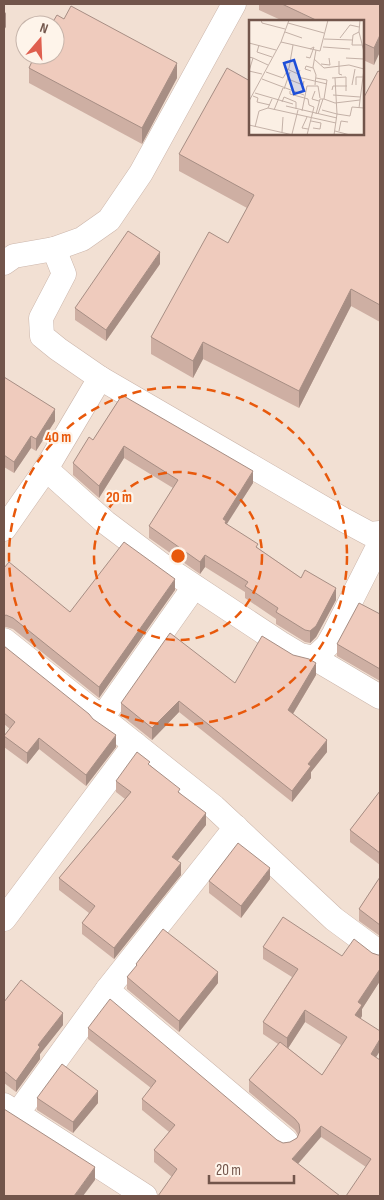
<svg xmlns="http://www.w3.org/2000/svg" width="384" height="1200" font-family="'Sofia Sans Condensed',sans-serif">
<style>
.residential{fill:#f2e0d3;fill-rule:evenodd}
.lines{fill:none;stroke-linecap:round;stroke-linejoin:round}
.street-casing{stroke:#ccb6ab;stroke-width:25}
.street{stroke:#fff;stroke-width:24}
.wall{fill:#ceafa3;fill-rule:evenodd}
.shaded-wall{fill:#a78e84}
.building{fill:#efcbbd;stroke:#a78e84}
.ring{fill:none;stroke:#e8590c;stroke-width:2.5;stroke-dasharray:9 6}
.inset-road{fill:none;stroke:#c4b1a7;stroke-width:1}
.view{fill:#1d4ed8;fill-opacity:0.15;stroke:#1d4ed8;stroke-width:2.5}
.inset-edge{fill:none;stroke:#72554b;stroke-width:2.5}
.centre{fill:#e8590c;stroke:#fef4ea;stroke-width:2.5}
.ring-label{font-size:15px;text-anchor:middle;font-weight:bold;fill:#e8590c;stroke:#fef4ea;stroke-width:4.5;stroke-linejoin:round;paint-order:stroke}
</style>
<rect width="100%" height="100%" fill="#fbefe4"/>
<path class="residential" d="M 4,4 L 380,4 L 380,1196 L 4,1196 ZM 250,21 L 363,21 L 363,134 L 250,134 ZM 25,25 L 55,25 L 55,55 L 25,55 Z"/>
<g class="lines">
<defs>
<g id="street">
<path d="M 54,249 L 64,274 L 41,318 L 42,336 L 58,349 L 100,378 L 344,520 L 370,534 L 380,533"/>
<path d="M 4,263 L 14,256 L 54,249 L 82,239 L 109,220 L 141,173 L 234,4"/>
<path d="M 46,469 L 105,522 L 162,565 L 280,643 L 300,655 L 314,658 L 327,646 L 334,634 L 380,543"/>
<path d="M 4,529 L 46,469 L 100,378"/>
<path d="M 4,640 L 214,807 L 334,919 L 380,953"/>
<path d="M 314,658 L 380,697"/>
<path d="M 101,719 L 194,587"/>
<path d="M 4,919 L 135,744"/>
<path d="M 107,990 L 286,1141"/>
<path d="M 4,1105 L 145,1196"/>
<path d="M 17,1114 L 107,990 L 236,827"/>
</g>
</defs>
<use href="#street" class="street-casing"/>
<use href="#street" class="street"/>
</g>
<g class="wall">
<path d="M 259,4 L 380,4 L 374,65 L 363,60 L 363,21 L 283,21 L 259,10 Z"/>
<path d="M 29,68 L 177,78 L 142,144 L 29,83 Z"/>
<path d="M 380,72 L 380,322 L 351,306 L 299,408 L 203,359 L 193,378 L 151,354 L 151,337 L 228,243 L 247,208 L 179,171 L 179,154 L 250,134 L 363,134 Z"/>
<path d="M 160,264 L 106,341 L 75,320 L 75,308 Z"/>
<path d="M 4,377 L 55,421 L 36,451 L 31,448 L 14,473 L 4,467 Z"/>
<path d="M 122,395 L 253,483 L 226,524 L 258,548 L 301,578 L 336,600 L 316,637 L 310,643 L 305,642 L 276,624 L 276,619 L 245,598 L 245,592 L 205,567 L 200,574 L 149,538 L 149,526 L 173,488 L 124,458 L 99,498 L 73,475 L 73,463 L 93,440 Z"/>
<path d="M 4,568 L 70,612 L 175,590 L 99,698 L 13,629 L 6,627 L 4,627 Z"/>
<path d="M 380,614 L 380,681 L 337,656 L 337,644 Z"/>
<path d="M 4,646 L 116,747 L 86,786 L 39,749 L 27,764 L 4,747 L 4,736 L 10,729 L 4,724 Z"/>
<path d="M 316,675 L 293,714 L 327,752 L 311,772 L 311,778 L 292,802 L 179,712 L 152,740 L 121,715 L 121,703 L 235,683 Z"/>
<path d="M 150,765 L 180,793 L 206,825 L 177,861 L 181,875 L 114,959 L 82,934 L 82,923 L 89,913 L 59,890 L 59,878 L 125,799 L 116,792 L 116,781 Z"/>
<path d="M 380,791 L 380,865 L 350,842 L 350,830 Z"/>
<path d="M 380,877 L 380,936 L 359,921 L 359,909 Z"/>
<path d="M 270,879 L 241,918 L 209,893 L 209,881 Z"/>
<path d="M 263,947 L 342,956 L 372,953 L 378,955 L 380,955 L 380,981 L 362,1009 L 362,1016 L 361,1018 L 376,1057 L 380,1196 L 366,1167 L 321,1137 L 172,1177 L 154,1162 L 154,1150 L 169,1132 L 142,1110 L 142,1099 L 151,1088 L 88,1039 L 88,1028 L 277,1140 L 283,1143 L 290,1142 L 297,1138 L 298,1135 L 295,1130 L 249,1092 L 249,1080 L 278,1044 L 263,1034 L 263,1022 L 292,977 L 263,959 ZM 305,1022 L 341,1045 L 322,1075 L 288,1048 Z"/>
<path d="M 136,964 L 218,983 L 179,1032 L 127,989 L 127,977 L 136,967 Z"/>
<path d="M 4,1002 L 63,1025 L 40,1054 L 40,1059 L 16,1092 L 4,1083 Z"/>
<path d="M 37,1098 L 98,1103 L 73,1133 L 37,1110 Z"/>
</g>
<g class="shaded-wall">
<path d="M 6,12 L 6,27 L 4,30 L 4,15 Z"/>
<path d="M 380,35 L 380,52 L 374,65 L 374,48 Z"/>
<path d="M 177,63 L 177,78 L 142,144 L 142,128 Z"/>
<path d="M 160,252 L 160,264 L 106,341 L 106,330 Z"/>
<path d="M 351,289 L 351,306 L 299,408 L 299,391 Z"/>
<path d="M 203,342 L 203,359 L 193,378 L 193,361 Z"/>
<path d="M 55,409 L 55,421 L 36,451 L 36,439 Z"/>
<path d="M 31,436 L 31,448 L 14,473 L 14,462 Z"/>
<path d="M 124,446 L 124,458 L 99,498 L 99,486 Z"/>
<path d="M 253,471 L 253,483 L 225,527 L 223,519 Z"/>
<path d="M 205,555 L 205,567 L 200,574 L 200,562 Z"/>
<path d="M 175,579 L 175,590 L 99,698 L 99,687 Z"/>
<path d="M 336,588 L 336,600 L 316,637 L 310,643 L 310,631 Z"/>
<path d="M 316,663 L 316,675 L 288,722 L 288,710 Z"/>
<path d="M 179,701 L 179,712 L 152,740 L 152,728 Z"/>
<path d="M 116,735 L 116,747 L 86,786 L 86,775 Z"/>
<path d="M 39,738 L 39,749 L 27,764 L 27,753 Z"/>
<path d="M 327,740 L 327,752 L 311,772 L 311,778 L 292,802 L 292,791 L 308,764 Z"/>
<path d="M 206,813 L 206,825 L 172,868 L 172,857 Z"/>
<path d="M 181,863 L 181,875 L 114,959 L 114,948 Z"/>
<path d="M 270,868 L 270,879 L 241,918 L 241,906 Z"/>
<path d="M 380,969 L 380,981 L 362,1009 L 362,1016 L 355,1026 L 355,1015 L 358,1002 Z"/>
<path d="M 218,972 L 218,983 L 179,1032 L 179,1021 Z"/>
<path d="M 305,1010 L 305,1022 L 287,1050 L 287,1038 Z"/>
<path d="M 63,1013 L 63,1025 L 40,1054 L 40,1059 L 16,1092 L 16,1081 L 38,1045 Z"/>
<path d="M 380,1039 L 380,1051 L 371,1065 L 371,1054 Z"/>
<path d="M 98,1091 L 98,1103 L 73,1133 L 73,1122 Z"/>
<path d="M 321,1126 L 321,1137 L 292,1171 L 292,1159 Z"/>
<path d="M 95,1167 L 95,1180 L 83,1196 L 74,1196 Z"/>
</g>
<g class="building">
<path d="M 282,4 L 380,4 L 380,35 L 374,48 L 363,43 L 363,21 L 318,21 Z"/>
<path d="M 71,6 L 177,63 L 142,128 L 29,68 L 35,55 L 55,55 L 55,25 L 51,25 L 57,15 L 64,19 Z"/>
<path d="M 227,68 L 250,81 L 250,134 L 363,134 L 363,99 L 378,71 L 380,72 L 380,305 L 351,289 L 299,391 L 203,342 L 193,361 L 151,337 L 209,232 L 228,243 L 254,195 L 179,154 Z"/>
<path d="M 128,231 L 160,252 L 106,330 L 75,308 Z"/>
<path d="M 4,377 L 55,409 L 36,439 L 31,436 L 14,462 L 4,455 Z"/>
<path d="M 122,395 L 253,471 L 223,519 L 226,521 L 225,523 L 258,544 L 256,547 L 301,578 L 305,570 L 336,588 L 316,626 L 310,631 L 305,630 L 276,612 L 278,608 L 245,586 L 248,582 L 205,555 L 200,562 L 149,526 L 178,480 L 124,446 L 99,486 L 73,463 L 89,437 L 93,440 Z"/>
<path d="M 124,542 L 175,579 L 99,687 L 13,618 L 6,615 L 4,616 L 4,568 L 9,562 L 70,612 Z"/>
<path d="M 359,603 L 380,614 L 380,669 L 337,644 Z"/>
<path d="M 170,633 L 235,683 L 262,636 L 293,655 L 309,659 L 316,663 L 288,710 L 327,740 L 308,764 L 311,766 L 292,791 L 179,701 L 152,728 L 121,703 Z"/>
<path d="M 4,646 L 89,714 L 93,719 L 116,735 L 86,775 L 39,738 L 27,753 L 4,736 L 15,722 L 4,713 Z"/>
<path d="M 137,752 L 150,762 L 148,764 L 180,789 L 178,792 L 206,813 L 172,857 L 181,863 L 114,948 L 82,923 L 95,906 L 59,878 L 131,792 L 116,781 Z"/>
<path d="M 380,791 L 380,853 L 350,830 Z"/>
<path d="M 238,843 L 270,868 L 241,906 L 209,881 Z"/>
<path d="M 380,877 L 380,925 L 359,909 Z"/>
<path d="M 283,917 L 342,956 L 354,939 L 372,953 L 378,955 L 380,955 L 380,969 L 358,1002 L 362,1005 L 355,1015 L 380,1031 L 380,1039 L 371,1054 L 380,1060 L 380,1196 L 346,1196 L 371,1159 L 321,1126 L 292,1159 L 340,1196 L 158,1196 L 177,1169 L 154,1150 L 175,1125 L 142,1099 L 156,1081 L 88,1028 L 110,999 L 277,1140 L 283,1143 L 290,1142 L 297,1138 L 300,1131 L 299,1124 L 295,1119 L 249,1080 L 280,1042 L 322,1075 L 347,1037 L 305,1010 L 287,1038 L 263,1022 L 298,969 L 263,947 Z"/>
<path d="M 163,929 L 218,972 L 179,1021 L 127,977 L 137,965 L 136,964 Z"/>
<path d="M 21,980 L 63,1013 L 38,1045 L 40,1047 L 16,1081 L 4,1071 L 4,1002 Z"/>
<path d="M 62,1064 L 98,1091 L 73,1122 L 37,1098 Z"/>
<path d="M 4,1109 L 95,1167 L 74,1196 L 4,1196 Z"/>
</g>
<g class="ring">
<circle cx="178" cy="556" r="84"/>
<circle cx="178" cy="556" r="169"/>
</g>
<g transform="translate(249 20)">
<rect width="115" height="115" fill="#fbefe4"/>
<path class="inset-road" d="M 12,0 L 13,3 L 36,9M 111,0 L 110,12 L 115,32M 39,3 L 75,13M 36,12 L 53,18M 110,12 L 104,15 L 103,25 L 113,25M 91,18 L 101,5 L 110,7M 75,19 L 103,20M 32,22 L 71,31 L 79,0M 0,23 L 27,30M 10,25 L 8,32 L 23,37M 74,27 L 101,29M 0,37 L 4,38 L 0,51 L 13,54M 57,37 L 61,38 L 65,27 L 61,29M 4,38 L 19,45M 97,38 L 115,39M 65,39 L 75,48 L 100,45 L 115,49 L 110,88M 90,41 L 90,54 L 93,55M 72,44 L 81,45 L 80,38M 38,49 L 49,54 L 51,50M 62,51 L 56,49 L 57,46 L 64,48M 17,52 L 34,58 L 40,48 L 44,25M 49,57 L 78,64M 83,58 L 97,57 L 97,71M 13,59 L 55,75M 39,59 L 54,65 L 55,61M 66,65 L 67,55 L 64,47 L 67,30M 103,65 L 106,49M 107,65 L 107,57 L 114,57M 35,69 L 41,52M 83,70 L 84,66 L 98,66M 41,71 L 41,74 L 59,79 L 60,85 L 65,87 L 58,115M 66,71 L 63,79 L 70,81M 6,73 L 44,84M 84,75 L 111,77M 4,76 L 9,78 L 8,82 L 21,85M 23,79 L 19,88 L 87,103M 75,79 L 86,83 L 111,80M 0,81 L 32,22 L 40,0M 33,82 L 35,77 L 47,82 L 47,89M 37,86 L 88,98M 25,90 L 34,68M 73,90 L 88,94 L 86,58M 53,91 L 58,66 L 69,66 L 71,78M 67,94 L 71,79 L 75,79 L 78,60 L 67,58M 69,94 L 74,79M 58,97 L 53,108 L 59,109M 62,101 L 72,103 L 71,109 L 64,108M 0,105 L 44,115M 6,107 L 10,91 L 19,88M 86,111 L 101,115M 90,111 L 92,101 L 99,102M 33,112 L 34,97M 43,114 L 49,90M 85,115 L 88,94 L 101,96 L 103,87 L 115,88"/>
<path class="view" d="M 45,40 L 55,71 L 45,74 L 35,43 Z"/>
<rect width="115" height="115" class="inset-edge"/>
</g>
<circle cx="178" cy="556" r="8" class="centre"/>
<g class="ring-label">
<text x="58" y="442">40 m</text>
<text x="119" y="502">20 m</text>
</g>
<rect width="384" height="1200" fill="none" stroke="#72554b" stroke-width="10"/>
<g transform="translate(40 40) rotate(19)"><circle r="24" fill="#fef4ea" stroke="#c6b4aa"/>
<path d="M0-4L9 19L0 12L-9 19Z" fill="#df5f4f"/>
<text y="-8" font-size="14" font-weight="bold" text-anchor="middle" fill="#72554b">N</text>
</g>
<path d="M209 1175v8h85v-8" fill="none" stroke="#72554b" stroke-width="2.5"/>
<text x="216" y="1175" font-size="15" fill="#72554b" stroke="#fef4ea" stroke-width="4" paint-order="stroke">20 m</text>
</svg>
